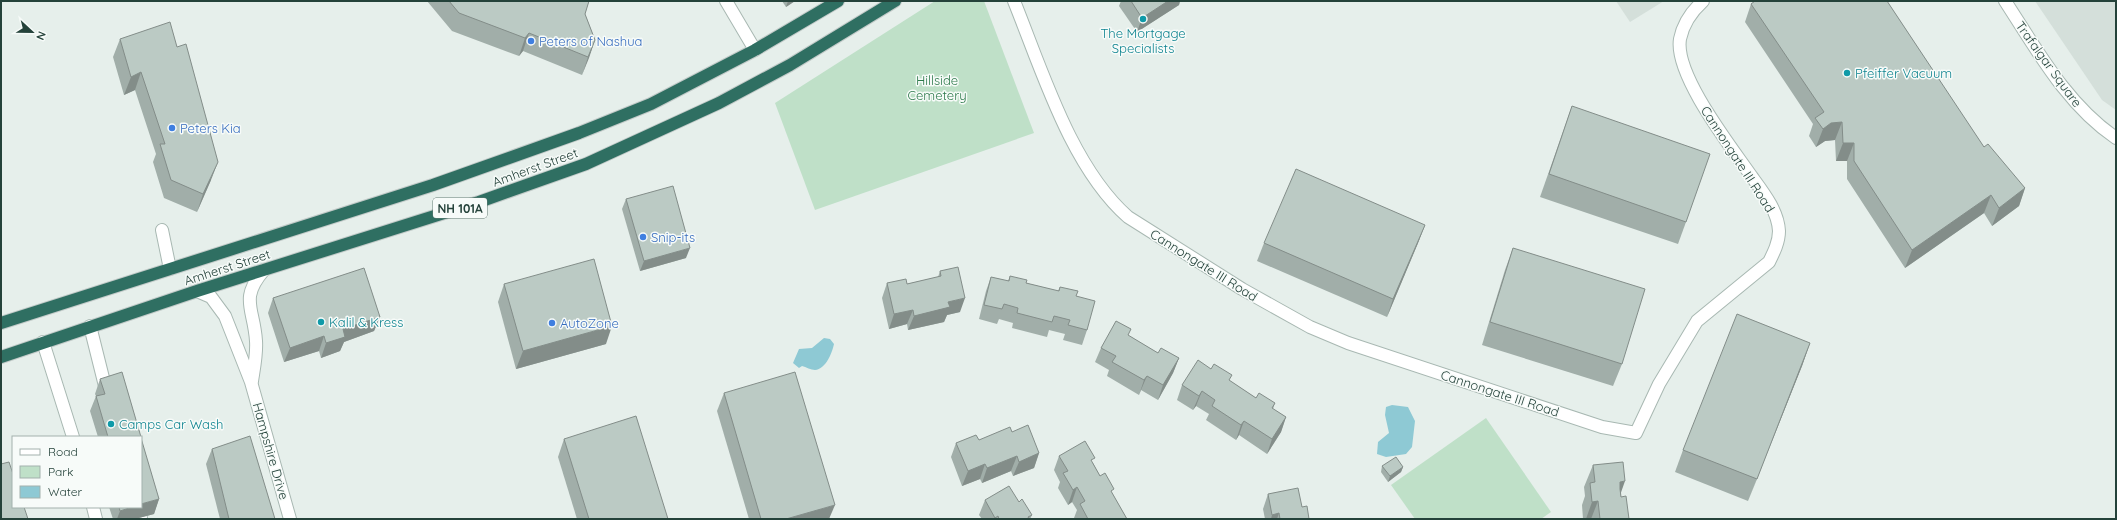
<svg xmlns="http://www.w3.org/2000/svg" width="2117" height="520" font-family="Quicksand,sans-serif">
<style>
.built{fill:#d4dfda}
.green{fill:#bfe0c8}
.water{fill:#8ec9d4}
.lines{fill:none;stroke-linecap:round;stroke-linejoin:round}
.minor-casing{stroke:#a8b8b2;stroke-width:14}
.highway-casing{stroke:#c2cac8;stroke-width:14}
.minor{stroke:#fff;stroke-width:12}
.highway{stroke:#2f6f62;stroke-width:12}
.wall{fill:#a1aea9}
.shaded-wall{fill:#838d89}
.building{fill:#bbcac4;stroke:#838d89}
.culture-dot{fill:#0f9aa8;stroke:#f7fbf9;stroke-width:1.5}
.shop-dot{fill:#3f7fe0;stroke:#f7fbf9;stroke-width:1.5}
.labels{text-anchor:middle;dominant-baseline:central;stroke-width:3;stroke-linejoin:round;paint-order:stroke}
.shield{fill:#f7fbf9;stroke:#637a73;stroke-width:1}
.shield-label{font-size:12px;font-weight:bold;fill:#24423a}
.culture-label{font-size:13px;fill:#0d838f;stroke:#f7fbf9;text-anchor:start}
.shop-label{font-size:13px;fill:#366cbe;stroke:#f7fbf9;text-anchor:start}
.street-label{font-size:13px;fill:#24423a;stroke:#f7fbf9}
.park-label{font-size:13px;fill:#2d7a4b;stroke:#f7fbf9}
</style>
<rect width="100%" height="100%" fill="#e6efeb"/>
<g class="built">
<path d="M 1616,1 L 1664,1 L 1630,22 Z"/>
<path d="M 2035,1 L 2116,1 L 2116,110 L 2102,100 Z"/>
</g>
<g class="green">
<path d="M 935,1 L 984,1 L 1034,133 L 815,210 L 775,103 Z"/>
<path d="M 1486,418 L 1551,512 L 1541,519 L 1415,519 L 1391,485 Z"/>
</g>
<g class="water">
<path d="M 824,338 L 830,339 L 834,344 C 832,353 826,369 815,370 C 811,370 806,367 802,366 L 799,368 L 793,363 L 799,349 L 812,348 Z"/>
<path d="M 1392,405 L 1408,407 L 1415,421 L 1412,447 L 1406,454 L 1386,457 L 1377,454 L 1378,442 L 1389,433 L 1385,415 L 1386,407 Z"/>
</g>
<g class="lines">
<defs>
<g id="minor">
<path d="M 726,1 L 755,50"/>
<path d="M 1014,1 C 1042,70 1071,167 1128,217 L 1242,289 L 1310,327 L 1348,343 L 1602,427 L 1636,433 L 1659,384 L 1697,321 L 1769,262 C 1774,252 1779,242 1779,231 C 1778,211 1763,192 1752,177 C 1732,148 1674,75 1680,39 C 1683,24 1692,11 1703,1"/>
<path d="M 2005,1 C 2037,50 2067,105 2116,138"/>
<path d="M 162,230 L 170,269"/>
<path d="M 197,291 L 211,297 L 225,316 L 251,382 L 290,519"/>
<path d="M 90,326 L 106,390"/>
<path d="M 43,342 L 73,437"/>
<path d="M 252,381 C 254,368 257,354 256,341 C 254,308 239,299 264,270"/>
<path d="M 93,507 L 96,519"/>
<path d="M 141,518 L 141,519"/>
</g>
<g id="highway">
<path d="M 1,323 L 433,185 L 579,133 L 651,104 L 755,50 L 838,1"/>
<path d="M 1,357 L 197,291 L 479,202 L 586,164 L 719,103 L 790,65 L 895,1"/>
</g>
</defs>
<use href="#minor" class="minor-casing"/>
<use href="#highway" class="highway-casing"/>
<use href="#minor" class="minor"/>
<use href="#highway" class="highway"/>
</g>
<g class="wall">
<path d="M 427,1 L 589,1 L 585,14 L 595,40 L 582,75 L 523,51 L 519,56 L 452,31 Z"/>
<path d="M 782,1 L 795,1 L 786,7 Z"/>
<path d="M 1121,1 L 1180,1 L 1179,5 L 1137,32 L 1119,6 Z"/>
<path d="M 1751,4 L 1984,147 L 2025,188 L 2019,206 L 1992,226 L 1984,213 L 1905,268 L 1847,179 L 1847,161 L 1836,161 L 1835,140 L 1825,141 L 1816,147 L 1809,136 L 1813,124 L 1745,22 Z"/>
<path d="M 120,39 L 211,180 L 197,212 L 164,198 L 153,162 L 156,154 L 135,90 L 124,95 L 113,57 Z"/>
<path d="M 1572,106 L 1686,222 L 1678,244 L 1540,197 Z"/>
<path d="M 626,199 L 686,258 L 640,271 L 622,209 Z"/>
<path d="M 1425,225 L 1418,243 L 1387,317 L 1257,261 L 1264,243 Z"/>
<path d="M 1513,248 L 1622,364 L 1613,386 L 1482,345 L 1505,270 Z"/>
<path d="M 940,271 L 960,312 L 947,315 L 944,322 L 908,330 L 907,324 L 889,329 L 882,298 L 887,283 L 907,284 L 938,277 Z"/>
<path d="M 1010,276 L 1026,283 L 1058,291 L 1060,287 L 1076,296 L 1087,330 L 1082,345 L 1063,340 L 1065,334 L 1049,330 L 1047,337 L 1012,328 L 1013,323 L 999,319 L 997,324 L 979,319 L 986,291 L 991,277 L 1008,281 Z"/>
<path d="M 504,284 L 606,344 L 516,369 L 498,302 Z"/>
<path d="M 273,298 L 380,317 L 374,331 L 344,342 L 340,351 L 321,358 L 319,351 L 284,362 L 268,313 Z"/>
<path d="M 1129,336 L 1158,353 L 1179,358 L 1173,373 L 1158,400 L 1141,390 L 1139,395 L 1107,376 L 1109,370 L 1095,362 L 1101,348 Z"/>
<path d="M 1810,343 L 1802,366 L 1748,501 L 1675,472 L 1683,450 Z"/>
<path d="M 100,379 L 141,437 L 98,437 L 90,411 L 96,396 L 95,394 Z"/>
<path d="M 1230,381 L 1256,398 L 1275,403 L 1273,409 L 1286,417 L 1281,432 L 1267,454 L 1239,435 L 1236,440 L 1206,420 L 1209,414 L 1196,406 L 1193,410 L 1177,400 L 1182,385 Z"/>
<path d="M 724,393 L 829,519 L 749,519 L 717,411 Z"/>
<path d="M 1012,432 L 1039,453 L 1034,468 L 1013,476 L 1011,471 L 982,483 L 980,479 L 962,486 L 951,457 L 956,443 L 979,440 Z"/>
<path d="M 564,439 L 668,519 L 577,519 L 558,457 Z"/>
<path d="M 212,449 L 275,519 L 220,519 L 206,464 Z"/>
<path d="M 1059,456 L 1093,463 L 1100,476 L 1112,493 L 1127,519 L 1075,519 L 1074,518 L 1077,510 L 1072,502 L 1068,505 L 1058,488 L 1060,482 L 1054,470 Z"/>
<path d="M 1593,465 L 1621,492 L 1621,497 L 1629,519 L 1583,519 L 1582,505 L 1585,496 L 1584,487 Z"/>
<path d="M 1382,466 L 1403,467 L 1401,472 L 1388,482 L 1381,472 Z"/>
<path d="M 1268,494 L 1302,507 L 1309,519 L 1265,519 L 1263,509 Z"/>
<path d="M 159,499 L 154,514 L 135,519 L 113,519 L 109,507 L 141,507 Z"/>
<path d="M 985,500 L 1019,502 L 1032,515 L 1030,519 L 982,519 L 979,515 Z"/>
</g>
<g class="shaded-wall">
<path d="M 788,1 L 795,1 L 786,7 Z"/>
<path d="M 1168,1 L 1180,1 L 1179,5 L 1137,32 L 1142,18 Z"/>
<path d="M 529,33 L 523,51 L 519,56 L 525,38 Z"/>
<path d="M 595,40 L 589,58 L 582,75 L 588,57 Z"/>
<path d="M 141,72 L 135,90 L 124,95 L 131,77 Z"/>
<path d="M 1842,122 L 1835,140 L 1825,141 L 1816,147 L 1823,129 L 1831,123 Z"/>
<path d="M 1843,143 L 1854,143 L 1847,161 L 1836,161 Z"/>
<path d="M 218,162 L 211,180 L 197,212 L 203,194 Z"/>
<path d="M 2025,188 L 2019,206 L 1992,226 L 1999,208 Z"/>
<path d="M 1991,195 L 1984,213 L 1905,268 L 1912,250 Z"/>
<path d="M 1425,225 L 1418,243 L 1387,317 L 1393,299 Z"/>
<path d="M 690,248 L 686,258 L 640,271 L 644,261 Z"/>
<path d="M 965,298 L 960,312 L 947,315 L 944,322 L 908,330 L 914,316 L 948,302 Z"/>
<path d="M 913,310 L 907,324 L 889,329 L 894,314 Z"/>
<path d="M 380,317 L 374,331 L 344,342 L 340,351 L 321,358 L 326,343 L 343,329 Z"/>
<path d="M 612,326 L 606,344 L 516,369 L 523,351 Z"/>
<path d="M 324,336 L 319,351 L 284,362 L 290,348 Z"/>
<path d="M 1810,343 L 1802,366 L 1748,501 L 1757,479 Z"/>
<path d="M 1179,358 L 1173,373 L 1158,400 L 1163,385 Z"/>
<path d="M 1147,376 L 1141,390 L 1139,395 L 1144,380 Z"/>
<path d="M 1202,391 L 1196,406 L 1193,410 L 1199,396 Z"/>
<path d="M 1286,417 L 1281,432 L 1267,454 L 1272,439 Z"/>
<path d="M 1244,421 L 1239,435 L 1236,440 L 1241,425 Z"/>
<path d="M 1039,453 L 1034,468 L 1013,476 L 1019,462 Z"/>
<path d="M 1017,456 L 1011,471 L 982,483 L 987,468 Z"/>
<path d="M 985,464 L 980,479 L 962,486 L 968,471 Z"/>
<path d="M 1403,467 L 1401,472 L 1388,482 L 1390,476 Z"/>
<path d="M 1625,481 L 1617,504 L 1620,482 Z"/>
<path d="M 1077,487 L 1072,502 L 1068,505 L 1073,490 Z"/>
<path d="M 159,499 L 154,514 L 135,519 L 117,519 L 120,511 L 132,507 L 141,507 L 141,504 Z"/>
<path d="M 1598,501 L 1591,519 L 1586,519 L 1592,502 Z"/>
<path d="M 835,505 L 829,519 L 786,519 Z"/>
<path d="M 1279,513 L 1277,519 L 1271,519 L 1272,515 Z"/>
</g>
<g class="building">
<path d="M 449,1 L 589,1 L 585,14 L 595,40 L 588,57 L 529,33 L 525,38 L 459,13 Z"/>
<path d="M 1131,1 L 1168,1 L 1142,18 Z"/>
<path d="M 1755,1 L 1887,1 L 1984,147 L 1988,144 L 2025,188 L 1999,208 L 1991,195 L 1912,250 L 1854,161 L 1854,143 L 1843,143 L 1842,122 L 1831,123 L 1823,129 L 1815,118 L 1824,112 L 1751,4 Z"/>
<path d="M 170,22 L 177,47 L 186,44 L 218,162 L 203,194 L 171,180 L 160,144 L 165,144 L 141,72 L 131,77 L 120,39 Z"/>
<path d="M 1572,106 L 1710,154 L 1686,222 L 1549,174 Z"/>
<path d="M 1296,169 L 1425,225 L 1393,299 L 1264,243 Z"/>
<path d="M 673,186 L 690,248 L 644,261 L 626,199 Z"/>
<path d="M 1513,248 L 1645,289 L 1622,364 L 1490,322 Z"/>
<path d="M 594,259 L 612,326 L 523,351 L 504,284 Z"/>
<path d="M 958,267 L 965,298 L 948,302 L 950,307 L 914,316 L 913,310 L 894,314 L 887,283 L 906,279 L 907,284 L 941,276 L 940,271 Z"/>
<path d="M 364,268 L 380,317 L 343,329 L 345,337 L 326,343 L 324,336 L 290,348 L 273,298 Z"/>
<path d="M 1010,276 L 1027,280 L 1026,283 L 1059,291 L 1060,287 L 1078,291 L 1076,296 L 1095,301 L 1087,330 L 1068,325 L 1070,320 L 1054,316 L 1052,322 L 1017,313 L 1018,308 L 1004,304 L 1002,309 L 984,305 L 991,277 L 1009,281 Z"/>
<path d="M 1737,314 L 1810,343 L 1757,479 L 1683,450 Z"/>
<path d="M 1116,321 L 1131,329 L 1128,335 L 1158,353 L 1161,348 L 1179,358 L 1163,385 L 1147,376 L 1144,380 L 1112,362 L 1116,356 L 1101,348 Z"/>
<path d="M 1198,360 L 1211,369 L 1214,364 L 1232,375 L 1229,380 L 1256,398 L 1259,393 L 1275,403 L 1272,408 L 1286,417 L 1272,439 L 1244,421 L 1241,425 L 1212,406 L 1215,400 L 1202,391 L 1199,396 L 1182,385 Z"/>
<path d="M 122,372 L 141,437 L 108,437 L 96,396 L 105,394 L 100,379 Z"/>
<path d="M 795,372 L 835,505 L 786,519 L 761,519 L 724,393 Z"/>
<path d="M 636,416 L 668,519 L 589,519 L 564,439 Z"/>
<path d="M 1028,425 L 1039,453 L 1019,462 L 1017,456 L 987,468 L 985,464 L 968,471 L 956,443 L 976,435 L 979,440 L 1010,427 L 1012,432 Z"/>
<path d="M 250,436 L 275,519 L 229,519 L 212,449 Z"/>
<path d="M 141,438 L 159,499 L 141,504 Z"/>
<path d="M 1085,441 L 1095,458 L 1091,460 L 1100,476 L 1105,473 L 1114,489 L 1111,491 L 1127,519 L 1088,519 L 1080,504 L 1085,501 L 1077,487 L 1073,490 L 1063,473 L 1068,471 L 1059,456 Z"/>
<path d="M 1396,457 L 1403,467 L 1390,476 L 1382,466 Z"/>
<path d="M 9,462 L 13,474 L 13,507 L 24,507 L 28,519 L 1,519 L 1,464 Z"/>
<path d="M 1623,462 L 1625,481 L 1620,482 L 1620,489 L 1621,497 L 1626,496 L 1629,519 L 1600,519 L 1598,501 L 1592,502 L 1590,483 L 1595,482 L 1593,465 Z"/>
<path d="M 1009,486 L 1019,502 L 1022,499 L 1032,515 L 1028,517 L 1029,519 L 999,519 L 998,516 L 995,518 L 985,500 Z"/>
<path d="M 1298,488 L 1302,507 L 1307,506 L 1309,519 L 1280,519 L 1279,513 L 1272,515 L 1268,494 Z"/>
<path d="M 119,507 L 132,507 L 120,511 Z"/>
</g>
<g class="culture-dot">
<circle cx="1143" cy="19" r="4"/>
<circle cx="1847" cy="73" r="4"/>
<circle cx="321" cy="322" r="4"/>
<circle cx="111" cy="424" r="4"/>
</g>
<g class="shop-dot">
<circle cx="531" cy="41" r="4"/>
<circle cx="172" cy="128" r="4"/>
<circle cx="643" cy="237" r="4"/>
<circle cx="552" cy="323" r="4"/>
</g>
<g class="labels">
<rect class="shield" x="433" y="198" width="54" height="20" rx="3"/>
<g class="shield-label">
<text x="460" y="208">NH 101A</text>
</g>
<g class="culture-label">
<text x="1143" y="33" text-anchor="middle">The Mortgage<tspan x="1143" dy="15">Specialists</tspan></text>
<text x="1855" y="73">Pfeiffer Vacuum</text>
<text x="329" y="322">Kalil &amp; Kress</text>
<text x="119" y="424">Camps Car Wash</text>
</g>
<g class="shop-label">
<text x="539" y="41">Peters of Nashua</text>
<text x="180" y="128">Peters Kia</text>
<text x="651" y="237">Snip-its</text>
<text x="560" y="323">AutoZone</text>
</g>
<g class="street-label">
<text transform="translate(2049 64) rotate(54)">Trafalgar Square</text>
<text transform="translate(1738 159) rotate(57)">Cannongate III Road</text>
<text transform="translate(535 167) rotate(-20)">Amherst Street</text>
<text transform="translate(1204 265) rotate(32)">Cannongate III Road</text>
<text transform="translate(227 267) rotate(-18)">Amherst Street</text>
<text transform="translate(1500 393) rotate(18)">Cannongate III Road</text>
<text transform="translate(271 451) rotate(74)">Hampshire Drive</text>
</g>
<g class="park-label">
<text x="937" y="80">Hillside<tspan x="937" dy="15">Cemetery</tspan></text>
</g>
</g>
<rect width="2117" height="520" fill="none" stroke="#24423a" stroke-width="4"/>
<rect x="12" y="436" width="130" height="72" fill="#f7fbf9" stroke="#a3b1ad"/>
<rect x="20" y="449" width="20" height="6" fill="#ffffff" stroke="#a3b1ad"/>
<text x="48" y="456" font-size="12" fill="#24423a">Road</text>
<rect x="20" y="466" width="20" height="12" fill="#bfe0c8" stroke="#a3b1ad"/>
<text x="48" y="476" font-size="12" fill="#24423a">Park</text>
<rect x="20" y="486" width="20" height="12" fill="#8ec9d4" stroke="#a3b1ad"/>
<text x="48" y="496" font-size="12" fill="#24423a">Water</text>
<g transform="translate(32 32) rotate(112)" stroke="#f7fbf9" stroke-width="3" paint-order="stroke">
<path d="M0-3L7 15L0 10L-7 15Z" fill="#24423a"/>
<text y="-6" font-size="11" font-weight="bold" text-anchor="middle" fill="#24423a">N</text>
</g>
</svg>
